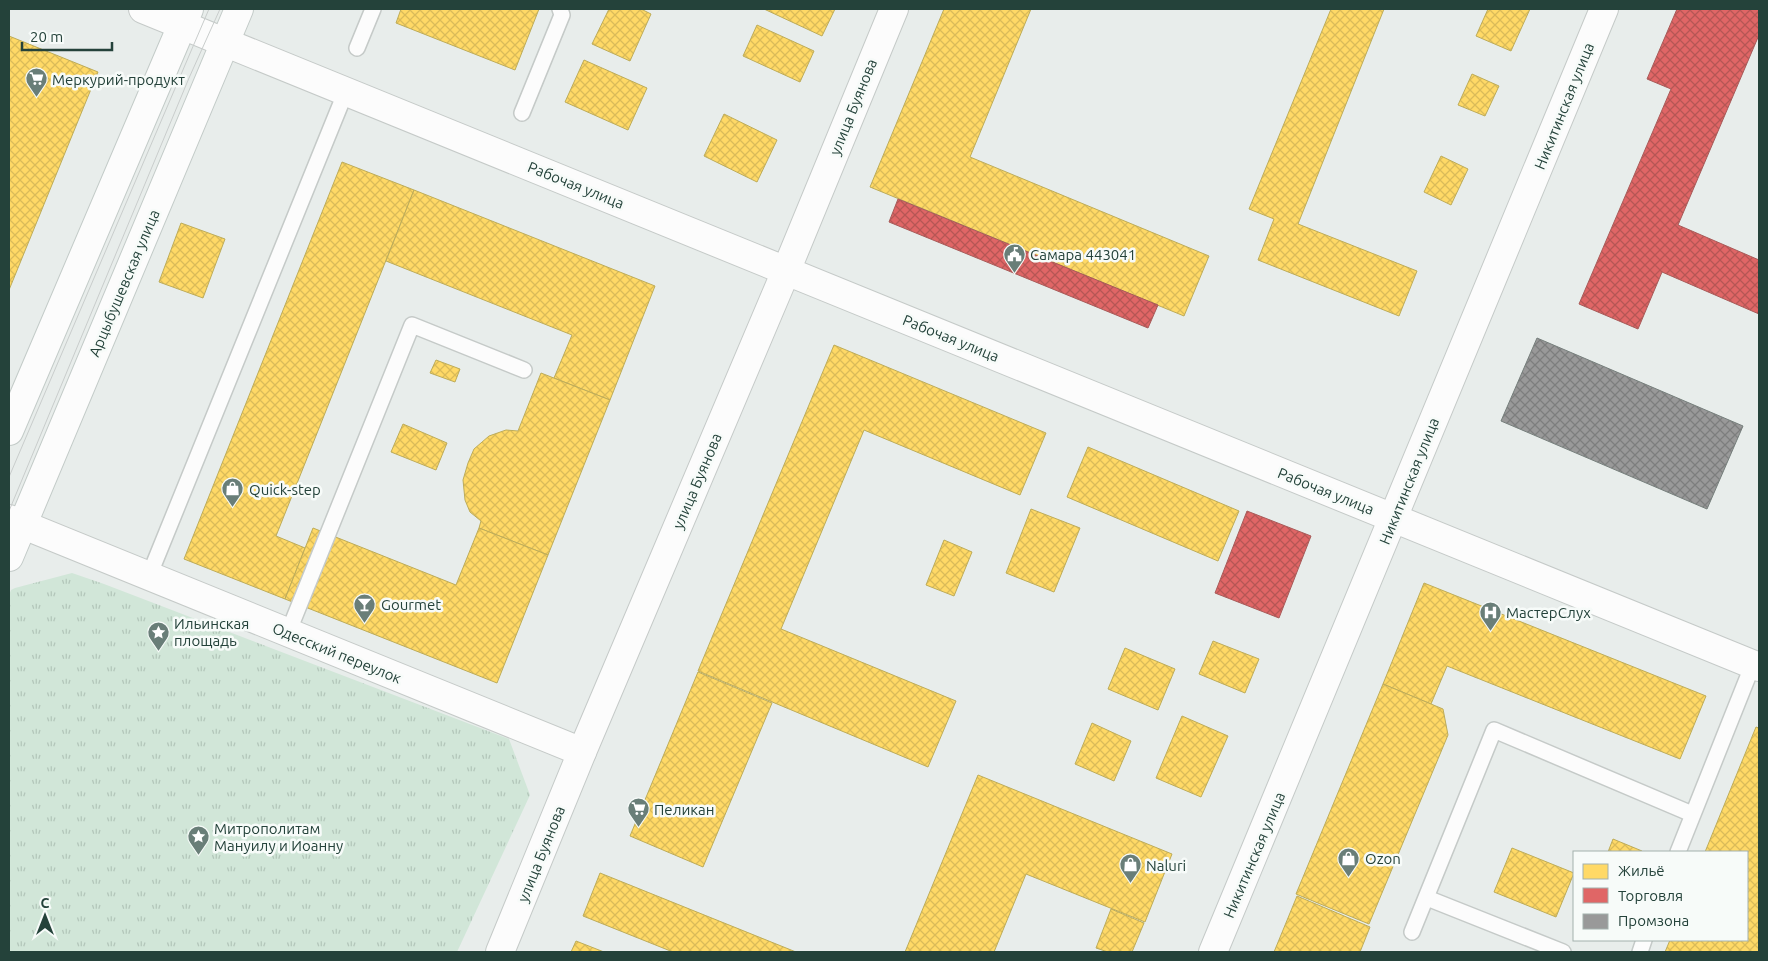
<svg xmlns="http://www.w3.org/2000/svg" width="1768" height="961" font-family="Ubuntu,sans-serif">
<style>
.park{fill:url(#park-tufts)}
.homes{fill:url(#homes-cross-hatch);stroke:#bdac59}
.shops{fill:url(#shops-cross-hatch);stroke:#a85b59}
.industry{fill:url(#industry-cross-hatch);stroke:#767f7c}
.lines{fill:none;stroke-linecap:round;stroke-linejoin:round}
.service-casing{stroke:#c5cac8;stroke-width:18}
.minor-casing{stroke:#c5cac8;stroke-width:30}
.secondary-casing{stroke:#c3cbc8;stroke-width:30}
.service{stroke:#fcfcfc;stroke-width:15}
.minor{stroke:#fcfcfc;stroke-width:28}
.secondary{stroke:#fcfcfc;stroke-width:28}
.tram{stroke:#c9cdcc;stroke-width:1}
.labels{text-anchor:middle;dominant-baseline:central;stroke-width:5;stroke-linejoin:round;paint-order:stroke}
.poi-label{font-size:15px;fill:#24423a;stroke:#f7fbf9;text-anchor:start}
.street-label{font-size:15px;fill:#24423a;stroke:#f7fbf9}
</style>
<defs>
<pattern id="park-tufts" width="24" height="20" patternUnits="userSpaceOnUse" patternTransform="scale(1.25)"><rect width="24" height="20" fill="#d1e6d8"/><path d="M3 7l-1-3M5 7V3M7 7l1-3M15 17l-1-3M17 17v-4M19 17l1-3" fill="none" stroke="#b3c6ba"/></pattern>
<pattern id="homes-cross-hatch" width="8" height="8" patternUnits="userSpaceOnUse" patternTransform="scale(1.25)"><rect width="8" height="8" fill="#ffd966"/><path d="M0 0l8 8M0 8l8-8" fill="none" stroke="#dabb59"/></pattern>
<pattern id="shops-cross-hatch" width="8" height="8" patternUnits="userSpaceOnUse" patternTransform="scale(1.25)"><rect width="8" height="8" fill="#e06666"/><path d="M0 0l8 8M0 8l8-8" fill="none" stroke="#b55655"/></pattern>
<pattern id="industry-cross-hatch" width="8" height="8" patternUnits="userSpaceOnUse" patternTransform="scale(1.25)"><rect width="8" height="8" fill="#999"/><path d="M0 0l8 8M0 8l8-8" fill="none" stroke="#7d7e7e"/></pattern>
</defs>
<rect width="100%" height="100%" fill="#e8edeb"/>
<path class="park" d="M 72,573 L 104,584 L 509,739 L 530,795 L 457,952 L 9,952 L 9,595 L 11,590 L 15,588 Z"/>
<g class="homes">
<path d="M 401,9 L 539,9 L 515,70 L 396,23 Z"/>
<path d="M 609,9 L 641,9 L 651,14 L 630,61 L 592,44 Z"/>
<path d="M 764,9 L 835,9 L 822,36 Z"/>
<path d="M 944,9 L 1031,9 L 970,157 L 1209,256 L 1184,316 L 870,187 Z"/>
<path d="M 1331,9 L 1384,9 L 1298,224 L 1417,271 L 1399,316 L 1258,260 L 1274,219 L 1249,209 Z"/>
<path d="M 1488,9 L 1530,9 L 1511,51 L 1476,36 Z"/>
<path d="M 757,25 L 814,51 L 800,82 L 743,56 Z"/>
<path d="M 9,36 L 98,72 L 9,290 Z"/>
<path d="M 584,60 L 647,88 L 628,130 L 565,102 Z"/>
<path d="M 1472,74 L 1499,86 L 1485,116 L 1458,105 Z"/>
<path d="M 724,114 L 777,140 L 757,182 L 704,156 Z"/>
<path d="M 1441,156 L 1468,169 L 1451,205 L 1424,192 Z"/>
<path d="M 342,162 L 414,190 L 276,536 L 305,548 L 285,599 L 184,559 Z"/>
<path d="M 414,190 L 655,286 L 610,400 L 554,378 L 572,335 L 386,261 Z"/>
<path d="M 181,223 L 225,239 L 203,298 L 159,282 Z"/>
<path d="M 834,345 L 1046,433 L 1020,495 L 864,430 L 781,629 L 956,701 L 928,767 L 698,671 Z"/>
<path d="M 436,360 L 460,369 L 455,382 L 430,373 Z"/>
<path d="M 541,373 L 610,400 L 548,555 L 479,528 L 481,521 L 470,512 L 465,500 L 463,480 L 468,463 L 474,449 L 489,436 L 506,430 L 518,431 Z"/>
<path d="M 403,424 L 447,443 L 436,470 L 391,452 Z"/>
<path d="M 1088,447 L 1239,511 L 1218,561 L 1067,497 Z"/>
<path d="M 1031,509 L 1080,528 L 1054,592 L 1006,573 Z"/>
<path d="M 313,528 L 456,585 L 479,528 L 548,555 L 497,683 L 285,599 Z"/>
<path d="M 944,540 L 972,552 L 954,596 L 926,585 Z"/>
<path d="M 1424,583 L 1706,696 L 1680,759 L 1447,666 L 1431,704 L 1383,684 Z"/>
<path d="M 1213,641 L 1259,659 L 1245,693 L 1199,674 Z"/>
<path d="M 1125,648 L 1175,669 L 1158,710 L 1108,689 Z"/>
<path d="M 698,672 L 772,703 L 703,867 L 630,836 Z"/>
<path d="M 1383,684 L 1443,709 L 1448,735 L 1369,924 L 1296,894 Z"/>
<path d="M 1182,716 L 1228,736 L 1201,797 L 1156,778 Z"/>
<path d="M 1092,723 L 1131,741 L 1114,781 L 1075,764 Z"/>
<path d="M 1756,727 L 1759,728 L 1759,952 L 1665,952 L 1670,940 L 1747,940 L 1747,852 L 1705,852 Z"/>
<path d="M 978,775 L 1172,854 L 1145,922 L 1026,874 L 994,952 L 905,952 Z"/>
<path d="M 1613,839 L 1642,851 L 1642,852 L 1608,852 Z"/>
<path d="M 1512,848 L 1574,873 L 1556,917 L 1494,892 Z"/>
<path d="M 600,873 L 796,952 L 673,952 L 583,916 Z"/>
<path d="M 1297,896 L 1370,927 L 1360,952 L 1274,952 Z"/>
<path d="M 1111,909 L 1144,923 L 1132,952 L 1108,952 L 1096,948 Z"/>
<path d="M 576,941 L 604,952 L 571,952 Z"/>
</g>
<g class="shops">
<path d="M 1677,9 L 1759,9 L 1759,35 L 1678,225 L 1759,260 L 1759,314 L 1662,272 L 1638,329 L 1579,304 L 1671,89 L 1647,79 Z"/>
<path d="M 898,199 L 1158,305 L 1148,328 L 889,222 Z"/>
<path d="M 1247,511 L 1311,536 L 1279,618 L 1215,593 Z"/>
</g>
<path class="industry" d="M 1537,338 L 1743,426 L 1707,509 L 1501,421 Z"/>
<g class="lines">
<defs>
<g id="service">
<path d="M 357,48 L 373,9"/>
<path d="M 522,113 L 562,15 L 560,9"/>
<path d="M 149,576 L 346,91"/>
<path d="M 288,633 L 412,325 L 524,370"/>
<path d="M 1678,852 L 1753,664"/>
<path d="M 1427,898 L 1563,952"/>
<path d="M 1412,932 L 1494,730 L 1692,814"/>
<path d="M 1640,952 L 1644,940"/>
</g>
<g id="minor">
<path d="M 143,9 L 1759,667"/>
<path d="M 9,519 L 582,752"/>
<path d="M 500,952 L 582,752 L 786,271 L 894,9"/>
<path d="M 1213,952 L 1604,9"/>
</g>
<g id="secondary">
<path d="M 9,431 L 189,9"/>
<path d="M 9,557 L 239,9"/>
</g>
</defs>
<use href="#service" class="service-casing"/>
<use href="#minor" class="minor-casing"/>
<use href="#secondary" class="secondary-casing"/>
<use href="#service" class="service"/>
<use href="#minor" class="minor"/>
<use href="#secondary" class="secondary"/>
<g class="tram">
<path d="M 9,477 L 209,9"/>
<path d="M 9,511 L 189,78 L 220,9"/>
</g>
</g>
<defs>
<symbol id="supermarket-pin" viewBox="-11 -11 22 30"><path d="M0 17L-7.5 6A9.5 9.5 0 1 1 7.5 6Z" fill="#697e78" stroke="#f7fbf9"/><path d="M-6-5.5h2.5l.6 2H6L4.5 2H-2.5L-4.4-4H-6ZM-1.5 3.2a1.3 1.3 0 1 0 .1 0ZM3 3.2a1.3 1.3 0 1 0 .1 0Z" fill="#fff"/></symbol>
<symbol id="civic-pin" viewBox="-11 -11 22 30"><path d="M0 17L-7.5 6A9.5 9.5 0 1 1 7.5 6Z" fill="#697e78" stroke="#f7fbf9"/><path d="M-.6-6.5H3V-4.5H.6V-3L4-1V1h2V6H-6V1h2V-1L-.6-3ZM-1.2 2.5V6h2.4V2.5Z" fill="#fff"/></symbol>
<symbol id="shop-pin" viewBox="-11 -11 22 30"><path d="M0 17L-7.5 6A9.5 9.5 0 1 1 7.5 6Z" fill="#697e78" stroke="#f7fbf9"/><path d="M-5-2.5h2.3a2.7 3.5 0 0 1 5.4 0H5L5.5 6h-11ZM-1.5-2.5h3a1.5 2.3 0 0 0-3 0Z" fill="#fff"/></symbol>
<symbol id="bar-pin" viewBox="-11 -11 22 30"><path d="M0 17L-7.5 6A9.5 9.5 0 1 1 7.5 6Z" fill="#697e78" stroke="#f7fbf9"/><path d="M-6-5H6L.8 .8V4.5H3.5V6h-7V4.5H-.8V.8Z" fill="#fff"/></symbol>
<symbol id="hospital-pin" viewBox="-11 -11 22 30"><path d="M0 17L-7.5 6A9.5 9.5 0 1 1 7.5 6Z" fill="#697e78" stroke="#f7fbf9"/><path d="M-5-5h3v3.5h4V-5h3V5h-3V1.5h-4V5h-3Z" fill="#fff"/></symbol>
<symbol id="sight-pin" viewBox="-11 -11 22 30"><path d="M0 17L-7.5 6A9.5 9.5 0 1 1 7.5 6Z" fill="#697e78" stroke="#f7fbf9"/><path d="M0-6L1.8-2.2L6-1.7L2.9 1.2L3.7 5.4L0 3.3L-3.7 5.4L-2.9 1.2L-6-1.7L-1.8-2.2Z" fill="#fff"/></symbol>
</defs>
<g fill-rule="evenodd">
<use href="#supermarket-pin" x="24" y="66" width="25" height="34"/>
<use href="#civic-pin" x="1002" y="242" width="25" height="34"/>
<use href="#shop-pin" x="220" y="476" width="25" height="34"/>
<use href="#bar-pin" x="352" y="592" width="25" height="34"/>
<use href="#hospital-pin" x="1478" y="600" width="25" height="34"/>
<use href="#sight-pin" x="146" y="620" width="25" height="34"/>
<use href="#supermarket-pin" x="626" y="796" width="25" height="34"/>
<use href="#sight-pin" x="186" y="824" width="25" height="34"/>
<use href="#shop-pin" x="1336" y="846" width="25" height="34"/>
<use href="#shop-pin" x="1118" y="852" width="25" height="34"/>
</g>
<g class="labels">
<g class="poi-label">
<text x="52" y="79">Меркурий-продукт</text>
<text x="1030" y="254">Самара 443041</text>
<text x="249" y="489">Quick-step</text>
<text x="381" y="604">Gourmet</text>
<text x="1506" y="612">МастерСлух</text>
<text x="174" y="623">Ильинская<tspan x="174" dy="17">площадь</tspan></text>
<text x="654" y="809">Пеликан</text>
<text x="214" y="828">Митрополитам<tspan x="214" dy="17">Мануилу и Иоанну</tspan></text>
<text x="1365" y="858">Ozon</text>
<text x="1146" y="865">Naluri</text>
</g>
<g class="street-label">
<text transform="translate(1564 106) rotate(-68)">Никитинская улица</text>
<text transform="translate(853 107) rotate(-68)">улица Буянова</text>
<text transform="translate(576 185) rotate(22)">Рабочая улица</text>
<text transform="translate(124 283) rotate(-67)">Арцыбушевская улица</text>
<text transform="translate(951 338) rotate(22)">Рабочая улица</text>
<text transform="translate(697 481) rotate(-67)">улица Буянова</text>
<text transform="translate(1409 481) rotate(-68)">Никитинская улица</text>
<text transform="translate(1326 491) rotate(22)">Рабочая улица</text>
<text transform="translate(337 653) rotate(22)">Одесский переулок</text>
<text transform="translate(541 854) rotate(-68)">улица Буянова</text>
<text transform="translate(1254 855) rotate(-67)">Никитинская улица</text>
</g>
</g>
<rect width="1768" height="961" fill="none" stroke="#24423a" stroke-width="20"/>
<rect x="1573" y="851" width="175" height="90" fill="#f7fbf9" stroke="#a3b1ad"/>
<rect x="1583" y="864" width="25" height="15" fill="#ffd966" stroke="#a3b1ad"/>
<text x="1618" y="876" font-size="15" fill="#24423a">Жильё</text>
<rect x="1583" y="888" width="25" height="15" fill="#e06666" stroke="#a3b1ad"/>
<text x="1618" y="901" font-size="15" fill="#24423a">Торговля</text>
<rect x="1583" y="914" width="25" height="15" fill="#999999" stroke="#a3b1ad"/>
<text x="1618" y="926" font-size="15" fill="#24423a">Промзона</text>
<g transform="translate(45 916)" stroke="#f7fbf9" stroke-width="4" paint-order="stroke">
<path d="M0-4L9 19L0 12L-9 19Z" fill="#24423a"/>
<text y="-8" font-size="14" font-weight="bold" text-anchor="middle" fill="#24423a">С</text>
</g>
<path d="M22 42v8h90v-8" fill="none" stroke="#24423a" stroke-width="2.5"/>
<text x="30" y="42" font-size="15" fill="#24423a" stroke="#f7fbf9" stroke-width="4" paint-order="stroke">20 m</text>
</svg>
